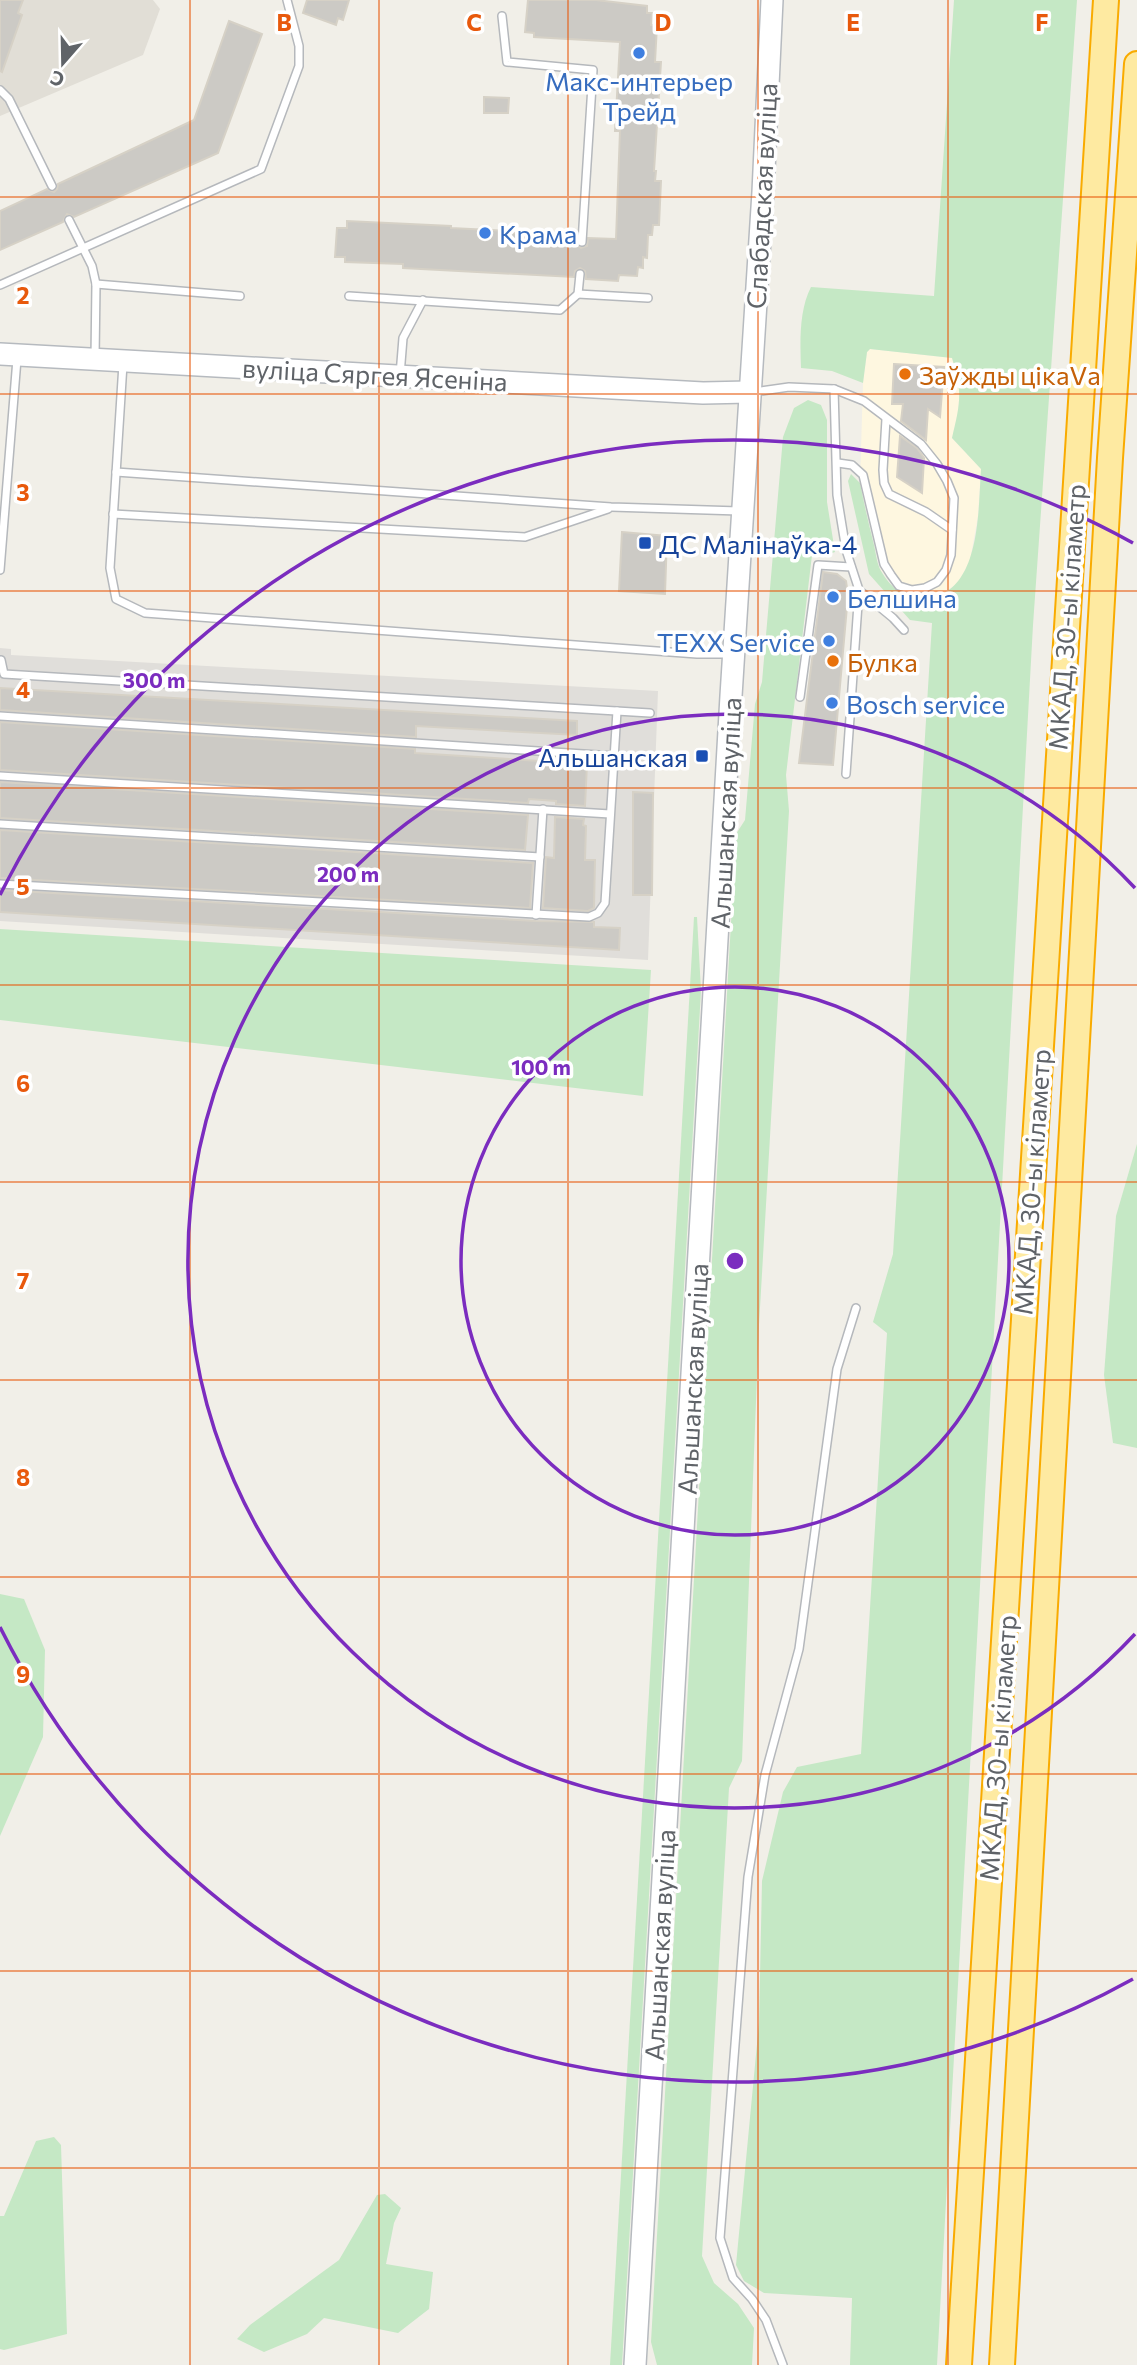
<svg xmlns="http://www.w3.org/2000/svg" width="1137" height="2365" font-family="Commissioner,sans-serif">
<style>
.commercial{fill:#fef7e0}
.industrial{fill:#e0deda}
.education{fill:#e1ded6}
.green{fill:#c5e8c5}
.building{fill:#cccac5;stroke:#d6d1c6;stroke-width:2}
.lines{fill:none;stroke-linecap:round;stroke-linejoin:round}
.service-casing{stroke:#b5b8bc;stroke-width:10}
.secondary-casing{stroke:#b6babf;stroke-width:24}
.trunk-casing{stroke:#f9ab00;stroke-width:28}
.service{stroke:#fff;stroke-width:7}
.secondary{stroke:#fff;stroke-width:21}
.trunk{stroke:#feeaa1;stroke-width:24}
.grid{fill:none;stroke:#e8590c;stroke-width:2;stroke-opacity:0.55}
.ring{fill:none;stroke:#7b2cbf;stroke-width:3.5}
.shop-dot{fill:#3f7fe0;stroke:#fff;stroke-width:2.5}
.food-dot{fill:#e8710a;stroke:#fff;stroke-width:2.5}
.transit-dot{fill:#1a4fb4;stroke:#fff;stroke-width:2.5}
.labels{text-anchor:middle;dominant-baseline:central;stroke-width:7;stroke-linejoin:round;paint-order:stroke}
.shop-label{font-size:26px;fill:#366cbe;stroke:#fff;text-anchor:start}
.street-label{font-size:26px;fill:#5f6368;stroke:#fff}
.food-label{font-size:26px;fill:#c56008;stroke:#fff;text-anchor:start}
.transit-label{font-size:26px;fill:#164399;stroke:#fff;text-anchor:start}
.grid-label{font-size:23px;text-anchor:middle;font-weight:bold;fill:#e8590c;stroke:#fff;stroke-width:7;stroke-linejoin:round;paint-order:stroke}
.centre{fill:#7b2cbf;stroke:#fff;stroke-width:3.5}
.ring-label{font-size:21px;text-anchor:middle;font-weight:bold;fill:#7b2cbf;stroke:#fff;stroke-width:7;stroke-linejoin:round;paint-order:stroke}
</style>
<rect width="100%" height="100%" fill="#f1efe8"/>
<path class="commercial" d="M 870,349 L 952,358 L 960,387 L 958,415 L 952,438 L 981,469 L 978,516 L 970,561 L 958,583 L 939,596 L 909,597 L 897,591 L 881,570 L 860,483 L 863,383 L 867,352 Z"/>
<path class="industrial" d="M 0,648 L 11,649 L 11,655 L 658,691 L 648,960 L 0,921 Z"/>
<path class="education" d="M 0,0 L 153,0 L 160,9 L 143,55 L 0,116 Z"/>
<g class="green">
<path d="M 954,0 L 1077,0 L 1033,625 L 937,2365 L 850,2365 L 852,2298 L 764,2293 L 744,2281 L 736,2265 L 759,2023 L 762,1881 L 783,1792 L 797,1767 L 861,1754 L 887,1333 L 873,1322 L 893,1254 L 932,623 L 910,620 L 869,574 L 848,481 L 851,474 L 860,483 C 864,504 869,525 874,545 C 876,554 877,564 881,571 C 890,586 901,597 919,598 C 981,601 978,513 981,469 L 952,438 C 960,404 963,392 952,358 L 870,349 L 867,352 L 863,383 L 832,371 L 801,368 C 800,342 799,310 811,287 L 934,296 Z"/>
<path d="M 808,400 L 821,405 L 827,420 L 827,502 L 835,552 L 824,556 L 812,555 L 786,775 L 789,811 L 759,1325 L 742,1761 L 729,1788 L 702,2256 L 714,2283 L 738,2304 L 754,2328 L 752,2365 L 657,2365 L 651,2342 L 736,834 L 745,820 L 755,704 L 762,682 L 783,437 L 794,408 Z"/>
<path d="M 694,917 L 697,917 L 701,991 L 622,2365 L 610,2365 Z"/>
<path d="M 0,929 L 651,970 L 643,1096 L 0,1020 Z"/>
<path d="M 1137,1144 L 1137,1448 L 1113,1443 L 1104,1375 L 1116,1216 Z"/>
<path d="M 0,1594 L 24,1599 L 45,1650 L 43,1737 L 0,1836 Z"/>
<path d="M 54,2137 L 61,2145 L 67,2334 L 4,2350 L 0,2349 L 0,2216 L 4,2216 L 36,2141 Z"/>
<path d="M 385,2194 L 401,2208 L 394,2223 L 386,2264 L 433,2272 L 429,2309 L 398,2333 L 324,2318 L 307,2334 L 264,2352 L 237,2339 L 250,2325 L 339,2260 L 377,2195 Z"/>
</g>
<g class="building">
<path d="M 0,0 L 23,0 L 18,13 L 22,15 L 2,72 L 0,71 Z"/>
<path d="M 307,0 L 349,0 L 343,20 L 338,18 L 336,25 L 303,13 Z"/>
<path d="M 528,0 L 596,0 L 647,6 L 647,13 L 652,13 L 651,25 L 657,25 L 655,62 L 661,62 L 654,171 L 656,171 L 655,181 L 661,181 L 659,225 L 653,225 L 652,235 L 648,235 L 647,258 L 643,257 L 643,268 L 638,267 L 637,276 L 619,275 L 618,281 L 586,279 L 585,271 L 580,268 L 575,271 L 574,277 L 403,268 L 403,264 L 345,262 L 345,257 L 335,257 L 337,228 L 347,228 L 347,221 L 451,226 L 451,228 L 510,231 L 510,233 L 568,235 L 576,237 L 576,244 L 581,248 L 587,246 L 588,238 L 616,239 L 620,131 L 615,131 L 620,42 L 534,37 L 534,33 L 525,32 Z"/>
<path d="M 229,21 L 262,34 L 218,153 L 74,217 L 67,214 L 63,222 L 0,250 L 0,211 L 47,189 L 54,192 L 57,189 L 58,184 L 194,120 Z"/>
<path d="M 484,97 L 509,98 L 508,113 L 484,113 Z"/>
<path d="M 894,364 L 944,367 L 940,417 L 928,409 L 926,440 L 901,421 L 903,404 L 892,404 Z"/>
<path d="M 900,436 L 917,448 L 924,458 L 922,493 L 897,477 Z"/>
<path d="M 622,532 L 667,536 L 665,594 L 619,591 Z"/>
<path d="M 823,572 L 837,574 L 846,581 L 848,595 L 833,765 L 799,763 Z"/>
<path d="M 0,688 L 577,721 L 577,735 L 416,726 L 416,737 L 0,710 Z"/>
<path d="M 0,722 L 415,749 L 415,753 L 587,764 L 585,806 L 556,804 L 556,801 L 529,799 L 528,803 L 0,770 Z"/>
<path d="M 0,782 L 528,815 L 525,850 L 0,818 Z"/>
<path d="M 633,792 L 653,793 L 652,895 L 633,895 Z"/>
<path d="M 555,817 L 584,819 L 583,825 L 586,826 L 585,860 L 595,860 L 594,908 L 588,911 L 543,908 L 546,857 L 554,858 Z"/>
<path d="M 0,830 L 533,863 L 530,908 L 0,878 Z"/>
<path d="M 0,890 L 536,921 L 594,922 L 594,927 L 620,928 L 619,950 L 0,912 Z"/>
</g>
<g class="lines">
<defs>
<g id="service">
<path d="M 502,16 L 507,62 L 593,70 L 582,242"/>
<path d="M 0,90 L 9,99 L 52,186"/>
<path d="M 69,220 L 92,266 L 96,284 L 95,358"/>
<path d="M 96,284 L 240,296"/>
<path d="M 0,285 L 261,169 L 299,66 L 299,46 L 287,0"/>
<path d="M 578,294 L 648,298"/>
<path d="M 349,296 L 560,310 L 578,294 L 580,274"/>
<path d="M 123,364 L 110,568 L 116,599 L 145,613 L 697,654 L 732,654"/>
<path d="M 400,375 L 403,338 L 423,300"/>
<path d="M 834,389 L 864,401 L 921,444 L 937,464 L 947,481 L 954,498 L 951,555 L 946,570 L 937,582 L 925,588 L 912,590 L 899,586 L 891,575 L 884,564 L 863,475 L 852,465 L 838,463"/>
<path d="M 754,392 L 789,387 L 834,389 L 837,495 L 846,550 L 859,590 L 893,618 L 904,630"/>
<path d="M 886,419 L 883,470 L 884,483 L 889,494 L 926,512 L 952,530"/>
<path d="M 116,472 L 611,507 L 739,511"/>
<path d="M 113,514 L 525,537 L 608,509"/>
<path d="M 0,570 L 17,359"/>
<path d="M 1,660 L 4,674 L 650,713"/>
<path d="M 800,697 L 818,565 L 851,567"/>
<path d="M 0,716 L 614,756"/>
<path d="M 846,774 L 859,590"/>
<path d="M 0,776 L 610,814"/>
<path d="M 0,824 L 540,857"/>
<path d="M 0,884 L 589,917 L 598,913 L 605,903 L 617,711"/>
<path d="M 536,915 L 543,809"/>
<path d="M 783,2365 L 766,2320 L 752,2299 L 733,2278 L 720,2238 L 748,1877 L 765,1775 L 799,1649 L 837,1369 L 856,1308"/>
</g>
<g id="secondary">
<path d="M 0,354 L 703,393 L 749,392"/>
<path d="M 635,2365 L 731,696 L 763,192 L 772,0"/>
</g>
<g id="trunk">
<path d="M 959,2365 L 1106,0"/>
<path d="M 1002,2365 L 1110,458 L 1137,64"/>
</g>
</defs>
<use href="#service" class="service-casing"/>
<use href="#secondary" class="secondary-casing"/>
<use href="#trunk" class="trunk-casing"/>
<use href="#service" class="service"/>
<use href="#secondary" class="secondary"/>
<use href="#trunk" class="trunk"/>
</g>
<path class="grid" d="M 190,0 L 190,2365M 379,0 L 379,2365M 568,0 L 568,2365M 758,0 L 758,2365M 948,0 L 948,2365M 0,197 L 1137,197M 0,394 L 1137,394M 0,591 L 1137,591M 0,788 L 1137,788M 0,985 L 1137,985M 0,1182 L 1137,1182M 0,1380 L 1137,1380M 0,1577 L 1137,1577M 0,1774 L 1137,1774M 0,1971 L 1137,1971M 0,2168 L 1137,2168"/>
<g class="ring">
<circle cx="735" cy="1261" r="274"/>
<path d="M1135 1634A547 547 0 1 1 1135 888"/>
<path d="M1133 1979A821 821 0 0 1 0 1627M0 895A821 821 0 0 1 1133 543"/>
</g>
<g class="shop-dot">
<circle cx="639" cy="53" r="7"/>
<circle cx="485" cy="233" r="7"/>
<circle cx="833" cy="597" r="7"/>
<circle cx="829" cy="641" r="7"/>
<circle cx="832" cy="703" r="7"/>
</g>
<g class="food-dot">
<circle cx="905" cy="374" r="7"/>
<circle cx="833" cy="661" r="7"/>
</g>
<g class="transit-dot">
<rect x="638" y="536" width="14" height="14" rx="3.5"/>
<rect x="695" y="749" width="14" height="14" rx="3.5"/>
</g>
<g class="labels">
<g class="shop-label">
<text x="639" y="80" text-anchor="middle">Макс-интерьер<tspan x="639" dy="30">Трейд</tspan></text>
<text x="499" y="233">Крама</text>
<text x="847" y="597">Белшина</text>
<text x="815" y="641" text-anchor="end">TEXX Service</text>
<text x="846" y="703">Bosch service</text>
</g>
<g class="street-label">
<text transform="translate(761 196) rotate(-87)">Слабадская вуліца</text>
<text transform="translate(375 374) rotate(3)">вуліца Сяргея Ясеніна</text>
<text transform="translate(1066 617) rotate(-86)">МКАД, 30-ы кіламетр</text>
<text transform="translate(725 813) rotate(-87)">Альшанская вуліца</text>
<text transform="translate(1031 1182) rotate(-86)">МКАД, 30-ы кіламетр</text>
<text transform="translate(692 1379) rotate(-87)">Альшанская вуліца</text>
<text transform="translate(997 1748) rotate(-86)">МКАД, 30-ы кіламетр</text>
<text transform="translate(659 1945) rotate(-87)">Альшанская вуліца</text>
</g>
<g class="food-label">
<text x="919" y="374">Заўжды цікаVа</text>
<text x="847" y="661">Булка</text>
</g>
<g class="transit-label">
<text x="659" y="543">ДС Малінаўка-4</text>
<text x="688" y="756" text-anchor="end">Альшанская</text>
</g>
</g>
<g class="grid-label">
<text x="284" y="31">B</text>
<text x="474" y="31">C</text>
<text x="663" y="31">D</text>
<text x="853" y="31">E</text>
<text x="1042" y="31">F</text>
<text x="23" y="304">2</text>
<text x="23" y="501">3</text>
<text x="23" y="698">4</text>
<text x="23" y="895">5</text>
<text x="23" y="1092">6</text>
<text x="23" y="1289">7</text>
<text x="23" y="1486">8</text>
<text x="23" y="1683">9</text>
</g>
<circle cx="735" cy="1261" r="10" class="centre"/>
<g class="ring-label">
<text x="154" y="688">300 m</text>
<text x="348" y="882">200 m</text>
<text x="541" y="1075">100 m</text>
</g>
<g transform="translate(63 63) rotate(200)" stroke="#ffffff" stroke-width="5" paint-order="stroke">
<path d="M0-5L12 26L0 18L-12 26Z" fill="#5f6368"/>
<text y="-10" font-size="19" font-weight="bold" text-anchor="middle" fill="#5f6368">С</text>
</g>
</svg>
